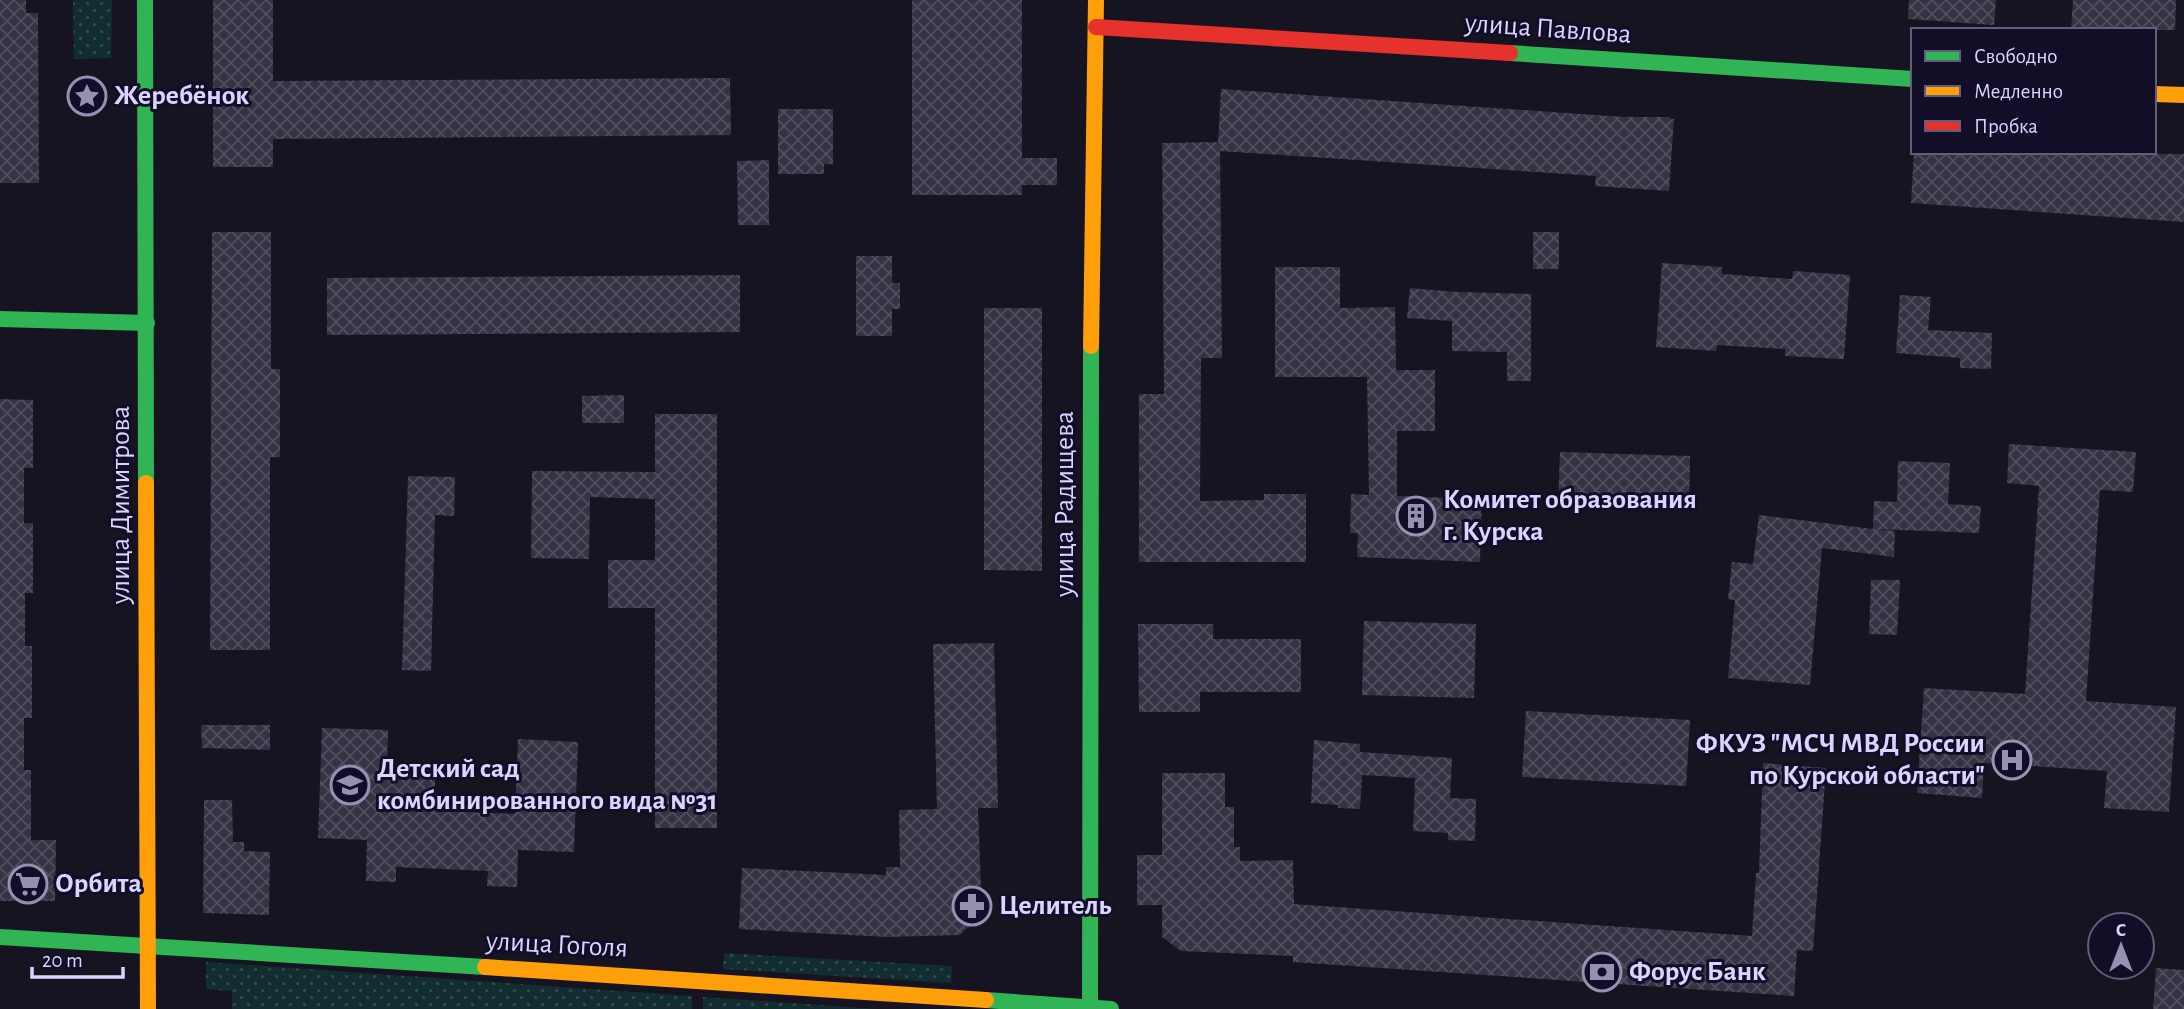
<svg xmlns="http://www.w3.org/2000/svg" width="2184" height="1009" font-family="'Alegreya Sans',sans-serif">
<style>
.grass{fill:url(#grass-dots)}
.building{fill:url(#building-cross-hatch)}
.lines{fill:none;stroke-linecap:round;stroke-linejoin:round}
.fast{stroke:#30b455;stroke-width:16}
.slow{stroke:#ff9f0a;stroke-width:16}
.jam{stroke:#e5322d;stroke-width:16}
.labels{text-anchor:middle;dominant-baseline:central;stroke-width:6;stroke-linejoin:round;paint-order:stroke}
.street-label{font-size:28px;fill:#dad4ff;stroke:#130e27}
.poi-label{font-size:28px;font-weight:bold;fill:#dad4ff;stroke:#130e27;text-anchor:start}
</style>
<defs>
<pattern id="grass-dots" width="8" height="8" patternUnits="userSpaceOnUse" patternTransform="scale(1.75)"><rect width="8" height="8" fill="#122d2f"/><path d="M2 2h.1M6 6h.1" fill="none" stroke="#344b4e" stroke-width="1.8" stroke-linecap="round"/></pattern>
<pattern id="building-cross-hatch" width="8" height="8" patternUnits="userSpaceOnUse" patternTransform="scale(1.75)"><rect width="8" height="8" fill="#343243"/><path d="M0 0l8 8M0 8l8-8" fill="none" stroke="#514f5f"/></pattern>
</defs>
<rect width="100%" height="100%" fill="#161421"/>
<g class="grass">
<path d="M 73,0 L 112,0 L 111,58 L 74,59 Z"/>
<path d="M 724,953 L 952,966 L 951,983 L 723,969 Z"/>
<path d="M 206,962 L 692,996 L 692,1009 L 232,1009 L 232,991 L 206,989 Z"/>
<path d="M 703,997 L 878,1009 L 703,1009 Z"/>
</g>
<g class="building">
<path d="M 0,0 L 26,0 L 26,13 L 38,13 L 39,183 L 0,183 Z"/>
<path d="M 213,0 L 273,0 L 273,81 L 730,78 L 731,135 L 273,139 L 273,167 L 213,167 Z"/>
<path d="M 912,0 L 1022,0 L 1022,158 L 1057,158 L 1057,185 L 1022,185 L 1022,195 L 912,195 Z"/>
<path d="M 1909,0 L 1996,0 L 1994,25 L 1908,19 Z"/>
<path d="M 2073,0 L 2176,0 L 2175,30 L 2071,30 Z"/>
<path d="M 1221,89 L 1624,117 L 1670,117 L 1670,119 L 1674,119 L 1669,191 L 1595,186 L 1596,176 L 1220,151 L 1222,358 L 1201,358 L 1200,501 L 1264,500 L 1264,494 L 1306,494 L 1306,562 L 1139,562 L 1139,394 L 1164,394 L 1162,143 L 1218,142 Z"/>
<path d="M 778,109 L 833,109 L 833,164 L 824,164 L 824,174 L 778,174 Z"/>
<path d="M 1914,152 L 2184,154 L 2184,222 L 1911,203 Z"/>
<path d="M 769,160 L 769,225 L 738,225 L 737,161 Z"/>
<path d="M 212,232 L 271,232 L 271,369 L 280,369 L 280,457 L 270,457 L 270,650 L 210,650 Z"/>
<rect x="1533" y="232" width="26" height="37"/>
<path d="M 856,256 L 892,256 L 892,283 L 900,283 L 900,309 L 892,309 L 892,336 L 856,336 Z"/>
<path d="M 1662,263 L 1722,267 L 1722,274 L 1792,279 L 1793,271 L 1850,275 L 1844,359 L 1785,356 L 1785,349 L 1717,345 L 1716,351 L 1656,347 Z"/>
<path d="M 1275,267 L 1340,267 L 1340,308 L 1395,307 L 1396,370 L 1435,370 L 1435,431 L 1397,431 L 1397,496 L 1482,499 L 1480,562 L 1357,557 L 1358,533 L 1350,533 L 1351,494 L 1369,495 L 1367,377 L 1275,377 Z"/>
<path d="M 740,275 L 740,332 L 327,335 L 327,278 Z"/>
<path d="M 1410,288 L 1457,292 L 1531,294 L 1531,381 L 1507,381 L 1507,352 L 1452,351 L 1452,321 L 1407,318 Z"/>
<path d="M 1900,295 L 1931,297 L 1928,330 L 1992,333 L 1991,369 L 1960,368 L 1960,358 L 1896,353 Z"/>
<path d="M 984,308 L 1042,308 L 1042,571 L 984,570 Z"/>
<path d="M 624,395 L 624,423 L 582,423 L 582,396 Z"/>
<path d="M 0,399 L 33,400 L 33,468 L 24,468 L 24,523 L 33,523 L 33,593 L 25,593 L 25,646 L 32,646 L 32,718 L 24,718 L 24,770 L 31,770 L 31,840 L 56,840 L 55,901 L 0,901 Z"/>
<path d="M 655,414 L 717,414 L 717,828 L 655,828 L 655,608 L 608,608 L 608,560 L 655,560 L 655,499 L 590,497 L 589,559 L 531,558 L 532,471 L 655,472 Z"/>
<path d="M 2009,444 L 2136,452 L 2133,492 L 2100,490 L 2086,701 L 2176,707 L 2169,812 L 2104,808 L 2107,771 L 1984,763 L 1982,798 L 1917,793 L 1924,688 L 2025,694 L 2039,486 L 2007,483 Z"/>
<path d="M 1560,452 L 1690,456 L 1689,510 L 1558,505 Z"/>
<path d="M 1898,461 L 1950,463 L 1948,504 L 1981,506 L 1979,533 L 1875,529 L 1895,531 L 1894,557 L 1822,548 L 1810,685 L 1728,678 L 1735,600 L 1728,599 L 1732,562 L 1753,564 L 1759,515 L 1873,529 L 1874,501 L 1897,502 Z"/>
<path d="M 408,476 L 455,477 L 454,516 L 435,515 L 431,671 L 402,670 Z"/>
<path d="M 1871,580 L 1900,580 L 1897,635 L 1869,634 Z"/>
<path d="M 1364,621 L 1476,624 L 1474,698 L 1362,695 Z"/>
<path d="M 1138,624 L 1213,624 L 1213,639 L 1301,639 L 1301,692 L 1200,692 L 1200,712 L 1139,712 Z"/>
<path d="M 994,643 L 998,808 L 978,808 L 982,916 L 959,935 L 887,937 L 739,929 L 742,868 L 886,875 L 886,867 L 900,867 L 899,810 L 937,809 L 933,644 Z"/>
<path d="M 1526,711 L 1690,720 L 1686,786 L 1522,777 Z"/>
<path d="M 201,725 L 270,725 L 270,750 L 202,748 Z"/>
<path d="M 322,728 L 388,730 L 387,765 L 435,766 L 435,811 L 515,814 L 518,739 L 578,742 L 574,852 L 518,850 L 517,887 L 487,886 L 488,871 L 396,867 L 396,882 L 366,881 L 367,840 L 318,838 Z"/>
<path d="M 1314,740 L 1360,744 L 1360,752 L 1452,758 L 1450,798 L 1476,799 L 1475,841 L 1448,840 L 1448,833 L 1413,831 L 1415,778 L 1362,775 L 1360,809 L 1338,808 L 1338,805 L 1311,803 Z"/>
<path d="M 1763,763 L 1826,768 L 1813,951 L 1797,950 L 1794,996 L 1293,962 L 1293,956 L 1181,951 L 1162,937 L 1162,905 L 1137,905 L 1137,855 L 1162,855 L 1162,773 L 1225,773 L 1225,807 L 1234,807 L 1234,847 L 1240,847 L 1240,861 L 1293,860 L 1294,904 L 1752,936 L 1756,873 L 1759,873 Z"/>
<path d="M 204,800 L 232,800 L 233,842 L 244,842 L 244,851 L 270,852 L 269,915 L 203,913 Z"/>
<path d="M 2156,968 L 2184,970 L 2184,1009 L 2153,1009 Z"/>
</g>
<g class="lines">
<g class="fast">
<path d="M 145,0 L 146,483"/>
<path d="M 1510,53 L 1913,79"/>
<path d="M 0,319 L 147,323"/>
<path d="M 0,937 L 485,967"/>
<path d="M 986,1000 L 1111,1009"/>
<path d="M 1090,1009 L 1091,346"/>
</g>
<g class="slow">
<path d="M 2154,94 L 2184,95"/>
<path d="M 1091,346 L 1096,0"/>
<path d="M 146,483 L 148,1009"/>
<path d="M 485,967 L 986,1000"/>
</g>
<path class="jam" d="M 1096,27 L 1510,53"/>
</g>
<defs>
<symbol id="sight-ring" viewBox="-11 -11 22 22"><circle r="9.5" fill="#130e27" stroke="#9591b1" stroke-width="1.5"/><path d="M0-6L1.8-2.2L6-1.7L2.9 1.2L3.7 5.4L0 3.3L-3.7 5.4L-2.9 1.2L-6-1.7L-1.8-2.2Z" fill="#9591b1"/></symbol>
<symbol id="building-ring" viewBox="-11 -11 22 22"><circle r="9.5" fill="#130e27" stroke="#9591b1" stroke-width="1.5"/><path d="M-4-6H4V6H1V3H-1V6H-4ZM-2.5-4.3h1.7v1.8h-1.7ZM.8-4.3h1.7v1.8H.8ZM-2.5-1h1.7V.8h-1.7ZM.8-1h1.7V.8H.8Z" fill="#9591b1"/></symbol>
<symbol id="hospital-ring" viewBox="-11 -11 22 22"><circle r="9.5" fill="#130e27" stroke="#9591b1" stroke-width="1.5"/><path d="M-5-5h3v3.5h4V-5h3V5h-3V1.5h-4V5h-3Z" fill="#9591b1"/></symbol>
<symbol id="school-ring" viewBox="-11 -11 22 22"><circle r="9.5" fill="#130e27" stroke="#9591b1" stroke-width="1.5"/><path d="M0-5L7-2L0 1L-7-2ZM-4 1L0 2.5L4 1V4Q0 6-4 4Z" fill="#9591b1"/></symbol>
<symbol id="supermarket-ring" viewBox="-11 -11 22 22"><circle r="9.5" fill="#130e27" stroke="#9591b1" stroke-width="1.5"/><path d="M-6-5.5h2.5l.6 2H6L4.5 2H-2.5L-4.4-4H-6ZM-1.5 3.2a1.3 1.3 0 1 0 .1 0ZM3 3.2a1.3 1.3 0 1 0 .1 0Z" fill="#9591b1"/></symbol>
<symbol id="pharmacy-ring" viewBox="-11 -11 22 22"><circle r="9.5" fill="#130e27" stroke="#9591b1" stroke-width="1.5"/><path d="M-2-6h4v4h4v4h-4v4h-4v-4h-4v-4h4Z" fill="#9591b1"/></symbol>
<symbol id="bank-ring" viewBox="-11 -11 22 22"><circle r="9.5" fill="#130e27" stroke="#9591b1" stroke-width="1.5"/><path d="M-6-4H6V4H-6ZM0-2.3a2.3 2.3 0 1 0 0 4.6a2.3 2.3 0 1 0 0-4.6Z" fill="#9591b1"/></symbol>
</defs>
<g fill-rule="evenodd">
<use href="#sight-ring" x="65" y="74" width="44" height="44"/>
<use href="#building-ring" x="1394" y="494" width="44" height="44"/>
<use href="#hospital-ring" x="1990" y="738" width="44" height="44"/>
<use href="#school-ring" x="328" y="763" width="44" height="44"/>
<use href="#supermarket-ring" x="6" y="862" width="44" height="44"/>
<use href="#pharmacy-ring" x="950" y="884" width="44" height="44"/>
<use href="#bank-ring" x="1580" y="950" width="44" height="44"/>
</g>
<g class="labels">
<g class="street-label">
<text transform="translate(1548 29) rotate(4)">улица Павлова</text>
<text transform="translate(1065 504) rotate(-90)">улица Радищева</text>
<text transform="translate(121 505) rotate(-90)">улица Димитрова</text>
<text transform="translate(557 945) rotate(3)">улица Гоголя</text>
</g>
<g class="poi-label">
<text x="114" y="96">Жеребёнок</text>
<text x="1443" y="500">Комитет образования<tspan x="1443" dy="32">г. Курска</tspan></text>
<text x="1985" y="744" text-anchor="end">ФКУЗ "МСЧ МВД России<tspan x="1985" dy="32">по Курской области"</tspan></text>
<text x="377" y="769">Детский сад<tspan x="377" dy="32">комбинированного вида №31</tspan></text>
<text x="55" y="884">Орбита</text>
<text x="999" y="906">Целитель</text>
<text x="1629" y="972">Форус Банк</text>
</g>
</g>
<rect x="1911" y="28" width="245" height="126" fill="#130e27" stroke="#635d7d" stroke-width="2"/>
<rect x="1925" y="51" width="35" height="10" fill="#30b455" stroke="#635d7d" stroke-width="2"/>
<text x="1974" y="63" font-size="21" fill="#dad4ff">Свободно</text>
<rect x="1925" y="86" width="35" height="10" fill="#ff9f0a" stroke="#635d7d" stroke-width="2"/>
<text x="1974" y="98" font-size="21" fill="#dad4ff">Медленно</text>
<rect x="1925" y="121" width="35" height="10" fill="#e5322d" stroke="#635d7d" stroke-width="2"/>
<text x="1974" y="133" font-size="21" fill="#dad4ff">Пробка</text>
<g transform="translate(2121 946)"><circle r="33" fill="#130e27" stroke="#635d7d" stroke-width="2"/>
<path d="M0-5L12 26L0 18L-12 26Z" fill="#9591b1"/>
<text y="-10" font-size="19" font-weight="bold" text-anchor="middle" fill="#dad4ff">С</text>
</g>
<path d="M32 967v10h91v-10" fill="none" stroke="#dad4ff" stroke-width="3.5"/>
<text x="42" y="967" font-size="21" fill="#dad4ff" stroke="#130e27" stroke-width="5" paint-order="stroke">20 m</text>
</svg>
